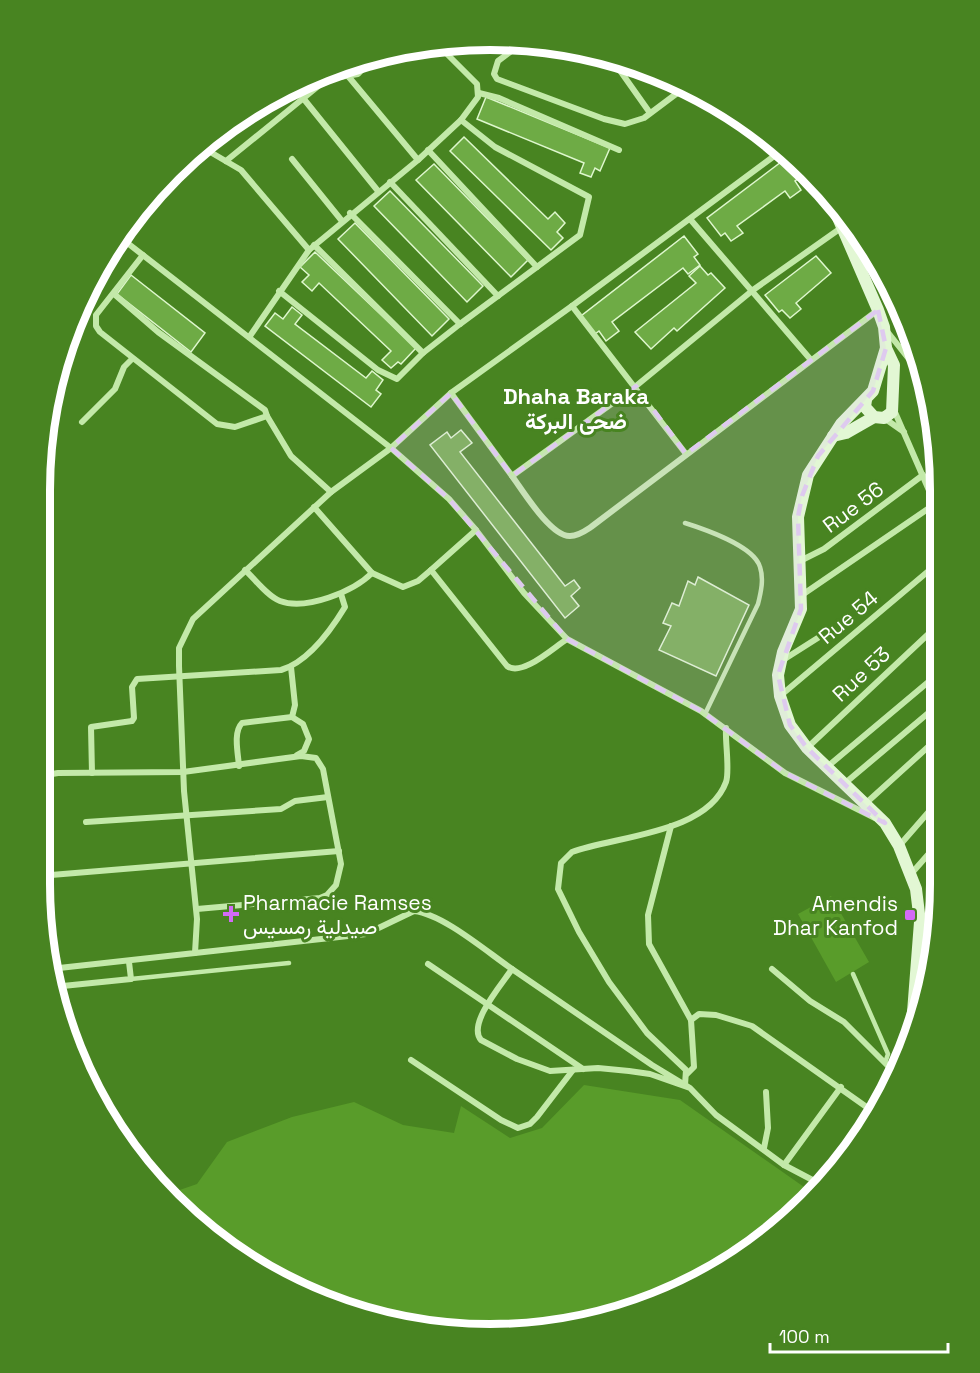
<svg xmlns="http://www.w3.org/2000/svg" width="980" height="1373" font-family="'Space Grotesk',Vazirmatn,sans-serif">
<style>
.green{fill:#599c2a}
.building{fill:#6eab45;stroke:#def7cd;stroke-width:1.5}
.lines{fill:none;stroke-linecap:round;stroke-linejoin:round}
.lane{stroke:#c3e9a9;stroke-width:4.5}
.street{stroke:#c3e9a9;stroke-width:6}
.secondary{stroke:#e2f7d4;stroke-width:12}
.marked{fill:#decaef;fill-opacity:0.2;stroke:#decaef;stroke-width:4.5;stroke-dasharray:12 8;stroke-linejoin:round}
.poi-dot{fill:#d36af6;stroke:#488421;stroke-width:2}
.labels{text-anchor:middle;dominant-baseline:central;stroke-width:6;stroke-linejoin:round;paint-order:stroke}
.street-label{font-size:21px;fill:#fff;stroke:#488421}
.poi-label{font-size:21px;fill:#fff;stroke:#488421;text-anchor:start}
.neighbourhood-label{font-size:22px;font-weight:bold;fill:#fff;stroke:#488421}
.rim{fill:none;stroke:#fff;stroke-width:8}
</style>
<rect width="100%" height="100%" fill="#488421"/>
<g class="green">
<path d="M 831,896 L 869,962 L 836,982 L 798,914 Z"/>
<path d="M 584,1085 L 680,1100 L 814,1194 L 787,1222 L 663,1300 L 549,1330 L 402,1325 L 291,1288 L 193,1222 L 168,1194 L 197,1184 L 227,1142 L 292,1117 L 354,1102 L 403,1125 L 454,1133 L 461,1106 L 510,1138 L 542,1128 Z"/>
</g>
<g class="building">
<path d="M 293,86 L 266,111 L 259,103 L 265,99 Z"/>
<path d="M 486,97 L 610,148 L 600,171 L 595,168 L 591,177 L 580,173 L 584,163 L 477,119 Z"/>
<path d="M 464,137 L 548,219 L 555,212 L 565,223 L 557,232 L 563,238 L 551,250 L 450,151 Z"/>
<path d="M 785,159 L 799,178 L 795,181 L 801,190 L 790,198 L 785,191 L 737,226 L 743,233 L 731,241 L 725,233 L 721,236 L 707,218 Z"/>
<path d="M 434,164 L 528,260 L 511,277 L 416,180 Z"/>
<path d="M 390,191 L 483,286 L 467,302 L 374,206 Z"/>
<path d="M 355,223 L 449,319 L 432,336 L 338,239 Z"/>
<path d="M 684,236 L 698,254 L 694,257 L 700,265 L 688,274 L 683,268 L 612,322 L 619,331 L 606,341 L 599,331 L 595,334 L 581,316 Z"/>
<path d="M 315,252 L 416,348 L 401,364 L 398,362 L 391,368 L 382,360 L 391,351 L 319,283 L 312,291 L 302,282 L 309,275 L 300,267 Z"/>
<path d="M 816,256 L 831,273 L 796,303 L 801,309 L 790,318 L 782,310 L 779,312 L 765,295 Z"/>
<path d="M 700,266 L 708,275 L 711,273 L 725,288 L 677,331 L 674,328 L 651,349 L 635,332 L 696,283 L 689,276 Z"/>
<path d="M 131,275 L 205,333 L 191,352 L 117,294 Z"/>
<path d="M 292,307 L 302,315 L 295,324 L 366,378 L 372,371 L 383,380 L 376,390 L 381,394 L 371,407 L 265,326 L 275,313 L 283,319 Z"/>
<path d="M 461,430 L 472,443 L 460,452 L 565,586 L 574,580 L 580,588 L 571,596 L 579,606 L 565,618 L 430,445 L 447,432 L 451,438 Z"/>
<path d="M 698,577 L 749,605 L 716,676 L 659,650 L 671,626 L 663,623 L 672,603 L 679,606 L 688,581 L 695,585 Z"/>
</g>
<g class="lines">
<g class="lane">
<path d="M 685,523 C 704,529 754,546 760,567 C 764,579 761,592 758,604 L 705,714"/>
<path d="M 853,974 L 888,1054 L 885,1063"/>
<path d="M 131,979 L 289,963"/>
</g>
<g class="street">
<path d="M 525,41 L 498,61 L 494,74 L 497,79 L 604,119 L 625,124 L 644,118 L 688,85"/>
<path d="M 609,55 L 650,113"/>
<path d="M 348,76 L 418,160"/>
<path d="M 479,93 L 499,98 L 619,150"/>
<path d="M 303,98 L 378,191"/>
<path d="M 200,146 L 241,170 L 309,250"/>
<path d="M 428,150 L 537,267"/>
<path d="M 292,159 L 342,221"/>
<path d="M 226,161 L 327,79 L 358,74 L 375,56"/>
<path d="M 390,182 L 498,296"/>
<path d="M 350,213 L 460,324"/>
<path d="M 690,219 L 811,360"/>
<path d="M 121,238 L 391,448 L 449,499 L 476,530 L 524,593 L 567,639 L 701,711 L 785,773 L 875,818"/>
<path d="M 314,245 L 423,353"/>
<path d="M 279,291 L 378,370 L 397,379 L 423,353 L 460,324 L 580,235 L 589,197 L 495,147 L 461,120"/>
<path d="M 114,294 L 158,332 L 265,410 L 267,416 L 235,427 L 217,424 L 100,332 L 96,326 L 96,315 L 143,255"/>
<path d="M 572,306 L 686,454"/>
<path d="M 886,330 L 916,368 L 925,387"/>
<path d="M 250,336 L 309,250 L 418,160 L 461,120 L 478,97 L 477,84 L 436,43"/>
<path d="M 451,393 L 512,476 L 636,386 L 753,290 L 848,223"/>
<path d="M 894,410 L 938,511"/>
<path d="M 267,416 L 291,456 L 331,492"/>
<path d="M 884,418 L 904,432"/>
<path d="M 82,422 L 115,389 L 124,367 L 132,359"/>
<path d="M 512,476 C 523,491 551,537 570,536 C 578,536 585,531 591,527 L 878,310"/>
<path d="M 314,507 L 372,573"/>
<path d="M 800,561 L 824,549 L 923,475"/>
<path d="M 245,570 C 255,579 267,596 280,601 C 306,611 354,591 372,573 L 403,587 L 418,581 L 431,570 L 507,666 C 522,677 553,648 567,639"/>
<path d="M 431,570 L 476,530"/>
<path d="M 802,595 L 935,504"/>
<path d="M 783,660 L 824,634"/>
<path d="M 780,696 L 938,563"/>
<path d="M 292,717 L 303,724 L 309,739 L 304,751 L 297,755"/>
<path d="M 807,748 L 938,625"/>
<path d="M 239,766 C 238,753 233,732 242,723 L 292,717 L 295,705 L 291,667"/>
<path d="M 827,767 L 939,673"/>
<path d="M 92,773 L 91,727 L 132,721 L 134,718 L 132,687 L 137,679 L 281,670 C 308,662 331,630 345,607 L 341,594"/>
<path d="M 41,779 L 46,775 L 58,773 L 183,772 L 301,756 L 316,758 L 323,769 L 341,864 L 336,885 L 327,895 L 320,898 L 197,909"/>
<path d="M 844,784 L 939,704"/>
<path d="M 865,804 L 939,737"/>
<path d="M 86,822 L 281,809 L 295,801 L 328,797"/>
<path d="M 671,826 L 648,915 L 649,944 L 691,1020"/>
<path d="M 899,846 L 939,800"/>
<path d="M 911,874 L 940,841"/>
<path d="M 39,876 L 339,851"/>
<path d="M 195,953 L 366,934 L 414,911 C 443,914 487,952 512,969"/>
<path d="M 428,964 L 583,1069"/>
<path d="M 50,969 L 195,953 L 197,919 L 184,791 L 179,666 L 179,648 L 193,619 L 331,492 L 391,448 L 451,393 L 572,306 L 781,151"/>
<path d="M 772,969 L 810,1001 L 844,1022 L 897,1075"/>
<path d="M 53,987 L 131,979 L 129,962"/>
<path d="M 411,1060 L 501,1120 L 518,1128 L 530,1124 L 537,1117 L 573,1070"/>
<path d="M 687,1074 L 694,1067 L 691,1020 L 699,1014 L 716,1015 L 752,1026 L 875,1113"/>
<path d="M 685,1085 L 686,1070 L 647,1033 L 609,982 L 579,932 L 558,889 L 561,863 L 572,852 C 615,836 707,834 726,782 C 730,771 725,742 726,728"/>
<path d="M 690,1088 L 652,1065 L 512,969 C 502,984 467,1024 481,1040 L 517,1059 L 550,1071 L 598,1068 L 629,1071 L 650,1074 L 690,1088 L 716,1115 L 784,1165 L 822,1185"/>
<path d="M 764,1148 L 768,1128 L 766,1092"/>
<path d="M 784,1165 L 841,1087"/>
</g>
<g class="secondary">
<path d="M 826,190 L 878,310 L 884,327 L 886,348 L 894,365 L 892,412 L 884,418 L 874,417 L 865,407 L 866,400"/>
<path d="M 886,348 L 873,391 L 841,424 L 808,475 L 798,517 L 801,609 L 783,652 L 778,675 L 780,696 L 790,725 L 807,748 L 885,823 L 899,846 L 916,889 L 920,922 L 911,1038"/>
<path d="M 833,436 L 846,433 L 874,417"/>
</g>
</g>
<path class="marked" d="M 878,310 L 886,348 L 873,391 L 818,456 L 802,496 L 798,517 L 801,609 L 778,675 L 790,725 L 807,748 L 885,823 L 785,773 L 701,711 L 567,639 L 449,499 L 391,448 L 451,393 L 512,476 L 636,386 L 686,454 Z"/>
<g class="poi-dot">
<path d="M228 905h6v6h6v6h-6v6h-6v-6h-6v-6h6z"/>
<rect x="904" y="909" width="12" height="12" rx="3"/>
</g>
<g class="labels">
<g class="street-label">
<text transform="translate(853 507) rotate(-37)">Rue 56</text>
<text transform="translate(848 617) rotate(-40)">Rue 54</text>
<text transform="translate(861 674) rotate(-43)">Rue 53</text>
</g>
<g class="poi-label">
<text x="243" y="902">Pharmacie Ramses<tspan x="243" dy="24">صيدلية رمسيس</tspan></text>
<text x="898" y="903" text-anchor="end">Amendis<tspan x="898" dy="24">Dhar Kanfod</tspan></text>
</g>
<g class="neighbourhood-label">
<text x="576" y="396">Dhaha Baraka<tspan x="576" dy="25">ضحى البركة</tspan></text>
</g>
</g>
<path d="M0 0H980V1373H0ZM490 50H490A440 440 0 0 1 930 490V884A440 440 0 0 1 490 1324H490A440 440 0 0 1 50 884V490A440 440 0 0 1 490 50Z" fill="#488421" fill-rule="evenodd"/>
<path class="rim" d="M490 50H490A440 440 0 0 1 930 490V884A440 440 0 0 1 490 1324H490A440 440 0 0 1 50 884V490A440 440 0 0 1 490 50Z"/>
<path d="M770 1343v9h178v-9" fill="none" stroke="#ffffff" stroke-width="3"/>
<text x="779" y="1343" font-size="18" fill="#ffffff" stroke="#488421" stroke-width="4.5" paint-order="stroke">100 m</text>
</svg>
